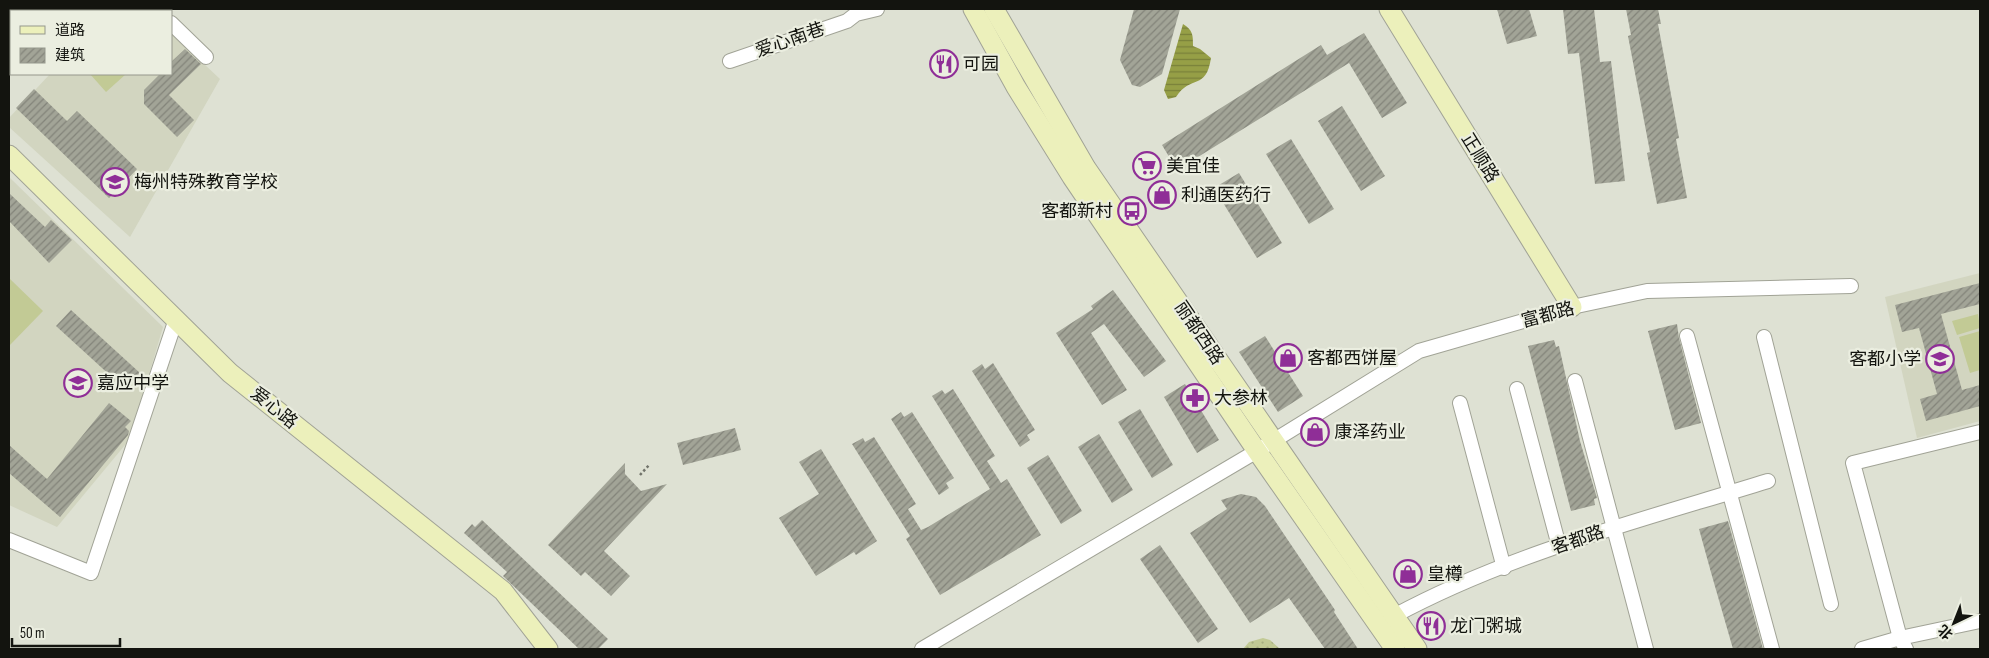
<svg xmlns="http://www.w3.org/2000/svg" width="1989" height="658" font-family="'Sofia Sans Condensed','Noto Sans SC',sans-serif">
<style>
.built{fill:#d2d5c0}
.grass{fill:url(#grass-dots)}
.garden{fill:#c2ca95}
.water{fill:url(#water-rules)}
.building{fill:url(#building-hatch)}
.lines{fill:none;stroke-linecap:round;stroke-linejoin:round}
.street-casing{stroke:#a1a396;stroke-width:16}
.secondary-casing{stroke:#a1a396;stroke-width:21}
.path{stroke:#71736a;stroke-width:2.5;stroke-dasharray:2.5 2.5;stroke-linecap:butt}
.street{stroke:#fff;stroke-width:14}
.secondary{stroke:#ecf0bb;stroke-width:19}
.labels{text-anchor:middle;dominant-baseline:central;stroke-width:4.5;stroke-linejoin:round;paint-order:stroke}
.street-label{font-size:18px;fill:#13140f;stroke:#ebeee0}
.poi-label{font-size:18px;fill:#13140f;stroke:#ebeee0;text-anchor:start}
</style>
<defs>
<pattern id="grass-dots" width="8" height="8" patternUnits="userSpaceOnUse" patternTransform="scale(1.25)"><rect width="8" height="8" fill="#c2ca95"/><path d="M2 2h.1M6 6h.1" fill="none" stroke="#a6ad7f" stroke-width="1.8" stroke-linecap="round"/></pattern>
<pattern id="water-rules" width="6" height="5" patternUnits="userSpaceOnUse" patternTransform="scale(1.25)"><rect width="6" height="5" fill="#969f46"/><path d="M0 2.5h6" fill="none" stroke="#798039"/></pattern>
<pattern id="building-hatch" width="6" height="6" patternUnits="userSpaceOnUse" patternTransform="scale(1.25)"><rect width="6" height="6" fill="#a2a497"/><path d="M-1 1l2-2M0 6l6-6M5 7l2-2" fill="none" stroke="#83847a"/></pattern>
</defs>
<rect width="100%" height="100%" fill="#dee1d3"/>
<g class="built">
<path d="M 39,9 L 98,9 L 95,11 L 41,11 Z"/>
<path d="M 171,33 L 220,79 L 130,237 L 9,127 L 9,118 L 50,74 L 171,74 Z"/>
<path d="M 9,177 L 163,327 L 130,439 L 57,527 L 9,505 Z"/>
<path d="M 1980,273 L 1980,421 L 1917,438 L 1885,297 Z"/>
</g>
<path class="grass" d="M 1263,638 L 1270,640 L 1280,649 L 1243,649 L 1249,642 Z"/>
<g class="garden">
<path d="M 90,74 L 126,74 L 106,92 Z"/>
<path d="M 9,278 L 43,311 L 9,346 Z"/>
<path d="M 1978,314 L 1980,328 L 1957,335 L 1952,321 Z"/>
<path d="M 1980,331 L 1980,370 L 1970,373 L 1959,337 Z"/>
</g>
<path class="water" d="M 1183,24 C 1193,30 1193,35 1193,46 L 1200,49 L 1211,58 C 1206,91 1191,74 1176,97 L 1168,99 L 1164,90 Z"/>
<g class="building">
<path d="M 1134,9 L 1180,9 L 1162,74 L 1140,87 L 1132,85 L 1120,60 Z"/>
<path d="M 1497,9 L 1529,9 L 1537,36 L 1507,44 Z"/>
<path d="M 1563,9 L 1594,9 L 1600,62 L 1611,61 L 1625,181 L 1595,184 L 1579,53 L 1568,54 Z"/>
<path d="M 1626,9 L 1658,9 L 1661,24 L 1658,24 L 1679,138 L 1676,139 L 1687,198 L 1657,204 L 1647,153 L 1650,152 L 1628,36 L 1631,35 Z"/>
<path d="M 1364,33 L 1407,103 L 1382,118 L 1349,63 L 1177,170 L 1162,145 L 1321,45 L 1327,55 Z"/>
<path d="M 185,49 L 201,64 L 169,95 L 194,120 L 177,137 L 144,104 L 144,90 L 160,74 L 171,74 L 171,62 Z"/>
<path d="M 34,89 L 67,121 L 77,111 L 137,169 L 109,198 L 16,108 Z"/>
<path d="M 1342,106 L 1385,176 L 1361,191 L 1318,121 Z"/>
<path d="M 1291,139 L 1334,209 L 1309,224 L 1266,154 Z"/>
<path d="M 1239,173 L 1282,243 L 1257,258 L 1214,188 Z"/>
<path d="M 9,193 L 45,227 L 51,220 L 72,240 L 49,263 L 9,221 Z"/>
<path d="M 1980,283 L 1980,304 L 1941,314 L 1962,390 L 1980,385 L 1980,406 L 1926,421 L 1920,399 L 1937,394 L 1919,328 L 1902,332 L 1895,305 Z"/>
<path d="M 1113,290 L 1166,361 L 1144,377 L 1104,324 L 1091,333 L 1127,390 L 1102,405 L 1056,333 L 1093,309 L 1091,306 Z"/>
<path d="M 71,310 L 140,373 L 125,389 L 56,326 Z"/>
<path d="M 1677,324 L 1679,338 L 1701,423 L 1675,430 L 1648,331 Z"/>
<path d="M 1265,336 L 1303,396 L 1278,412 L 1239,352 Z"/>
<path d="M 1554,340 L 1556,347 L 1559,346 L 1580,441 L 1597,498 L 1594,499 L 1595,505 L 1571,511 L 1528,346 Z"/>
<path d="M 993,363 L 1035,430 L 1027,435 L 1030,440 L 1020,447 L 972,371 L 982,364 L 985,369 Z"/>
<path d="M 1185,384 L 1219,440 L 1197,453 L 1164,397 Z"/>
<path d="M 953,389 L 995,456 L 987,461 L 1001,483 L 1007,479 L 1041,535 L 940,595 L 906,539 L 910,536 L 852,444 L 863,438 L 865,442 L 874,437 L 916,504 L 908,509 L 921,530 L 928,527 L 990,489 L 932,396 L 942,390 L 945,394 Z"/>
<path d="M 109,403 L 131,421 L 125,427 L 129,431 L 128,435 L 60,517 L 9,473 L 9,445 L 47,479 Z"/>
<path d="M 1140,409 L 1173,465 L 1152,478 L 1118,422 Z"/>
<path d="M 901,412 L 904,417 L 912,412 L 954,478 L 946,483 L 949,488 L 939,495 L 891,419 Z"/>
<path d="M 735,428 L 741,450 L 683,465 L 677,443 Z"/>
<path d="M 1099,434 L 1133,490 L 1112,503 L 1078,447 Z"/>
<path d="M 821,449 L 877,541 L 856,555 L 854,552 L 816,576 L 779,518 L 819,494 L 799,462 Z"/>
<path d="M 1048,455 L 1082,511 L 1061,524 L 1027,468 Z"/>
<path d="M 625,463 L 625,474 L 641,491 L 667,484 L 604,551 L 630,576 L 611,596 L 585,572 L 581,576 L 548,545 Z"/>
<path d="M 1241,494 L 1256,497 L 1265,506 L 1335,610 L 1334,612 L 1358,649 L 1325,649 L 1289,598 L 1250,623 L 1190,533 L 1227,509 L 1221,500 Z"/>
<path d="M 482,520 L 608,639 L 598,649 L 579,649 L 503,576 L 507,572 L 464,533 L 472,524 L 475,527 Z"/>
<path d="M 1728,521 L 1763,649 L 1733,649 L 1712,576 L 1699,529 Z"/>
<path d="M 1160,545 L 1218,629 L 1198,643 L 1140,559 Z"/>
</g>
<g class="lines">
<defs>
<g id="street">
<path d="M 157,9 L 159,11"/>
<path d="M 171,23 L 206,57"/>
<path d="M 730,61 L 847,21 L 856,14 L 877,9"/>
<path d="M 1687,336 L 1772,649"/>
<path d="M 1764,337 L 1831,604"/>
<path d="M 1575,381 L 1646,649"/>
<path d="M 1517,389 L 1559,546"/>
<path d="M 1460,403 L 1504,568"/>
<path d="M 9,540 L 91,573 L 176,319"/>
<path d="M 1394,616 C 1511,553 1642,520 1768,481"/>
<path d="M 922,649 L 1257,451 L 1419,351 L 1572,307 L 1647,291 L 1851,286"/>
<path d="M 1862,649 L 1900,638 L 1980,621"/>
<path d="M 1906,649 L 1900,638 L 1853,463 L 1980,432"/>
</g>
<g id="secondary">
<path d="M 973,9 L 1016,87 L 1072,177 L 1257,451 L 1395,649"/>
<path d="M 994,9 L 1086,168 L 1417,649"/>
<path d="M 1389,9 L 1572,307"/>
<path d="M 9,155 L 230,373 L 503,591 L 548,649"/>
</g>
</defs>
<use href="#street" class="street-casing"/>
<use href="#secondary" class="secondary-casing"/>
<path class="path" d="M 640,475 L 650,464"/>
<use href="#street" class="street"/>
<use href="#secondary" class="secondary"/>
</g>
<defs>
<symbol id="restaurant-ring" viewBox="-11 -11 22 22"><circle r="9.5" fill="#ebeee0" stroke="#8f2e97" stroke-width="1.5"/><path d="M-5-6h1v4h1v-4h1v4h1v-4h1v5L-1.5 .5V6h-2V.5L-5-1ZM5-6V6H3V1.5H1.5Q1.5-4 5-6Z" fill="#8f2e97"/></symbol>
<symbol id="supermarket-ring" viewBox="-11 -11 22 22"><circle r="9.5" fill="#ebeee0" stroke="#8f2e97" stroke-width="1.5"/><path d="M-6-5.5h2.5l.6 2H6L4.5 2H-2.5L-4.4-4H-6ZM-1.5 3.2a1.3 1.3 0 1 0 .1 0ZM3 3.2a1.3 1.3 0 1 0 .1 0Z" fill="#8f2e97"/></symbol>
<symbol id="school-ring" viewBox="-11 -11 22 22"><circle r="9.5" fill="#ebeee0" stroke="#8f2e97" stroke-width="1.5"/><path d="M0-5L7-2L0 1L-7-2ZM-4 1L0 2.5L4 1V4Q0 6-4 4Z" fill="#8f2e97"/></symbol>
<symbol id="shop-ring" viewBox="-11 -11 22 22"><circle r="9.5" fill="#ebeee0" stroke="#8f2e97" stroke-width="1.5"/><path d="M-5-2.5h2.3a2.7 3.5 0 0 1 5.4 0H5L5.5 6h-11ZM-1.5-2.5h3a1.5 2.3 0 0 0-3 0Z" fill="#8f2e97"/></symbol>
<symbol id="bus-ring" viewBox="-11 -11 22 22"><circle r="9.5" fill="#ebeee0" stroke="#8f2e97" stroke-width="1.5"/><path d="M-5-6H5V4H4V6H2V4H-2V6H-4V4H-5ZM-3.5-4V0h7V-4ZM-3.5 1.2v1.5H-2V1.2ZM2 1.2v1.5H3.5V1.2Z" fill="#8f2e97"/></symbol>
<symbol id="pharmacy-ring" viewBox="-11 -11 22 22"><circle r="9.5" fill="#ebeee0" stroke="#8f2e97" stroke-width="1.5"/><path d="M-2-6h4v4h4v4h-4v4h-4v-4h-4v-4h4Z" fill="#8f2e97"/></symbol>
</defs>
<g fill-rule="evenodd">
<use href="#restaurant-ring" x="928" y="48" width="32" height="32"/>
<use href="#supermarket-ring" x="1131" y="150" width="32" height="32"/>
<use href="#school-ring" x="99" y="166" width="32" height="32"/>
<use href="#shop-ring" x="1146" y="179" width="32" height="32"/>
<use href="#bus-ring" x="1116" y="195" width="32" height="32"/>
<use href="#shop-ring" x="1272" y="342" width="32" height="32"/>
<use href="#school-ring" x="1924" y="343" width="32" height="32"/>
<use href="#school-ring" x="62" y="367" width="32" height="32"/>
<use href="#pharmacy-ring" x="1179" y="382" width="32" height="32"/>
<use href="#shop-ring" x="1299" y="416" width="32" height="32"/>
<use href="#shop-ring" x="1392" y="558" width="32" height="32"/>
<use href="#restaurant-ring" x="1415" y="610" width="32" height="32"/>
</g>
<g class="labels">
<g class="street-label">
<text transform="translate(790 40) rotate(-19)">爱心南巷</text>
<text transform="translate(1480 158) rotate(58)">正顺路</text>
<text transform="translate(1548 315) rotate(-15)">富都路</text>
<text transform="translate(1199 333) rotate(56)">丽都西路</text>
<text transform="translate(274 408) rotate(39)">爱心路</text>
<text transform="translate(1578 540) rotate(-19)">客都路</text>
</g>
<g class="poi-label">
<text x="963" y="64">可园</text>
<text x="1166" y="166">美宜佳</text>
<text x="134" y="182">梅州特殊教育学校</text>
<text x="1181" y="195">利通医药行</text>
<text x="1113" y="211" text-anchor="end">客都新村</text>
<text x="1307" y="358">客都西饼屋</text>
<text x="1921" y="359" text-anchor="end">客都小学</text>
<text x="97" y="383">嘉应中学</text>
<text x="1214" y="398">大参林</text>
<text x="1334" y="432">康泽药业</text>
<text x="1427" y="574">皇樽</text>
<text x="1450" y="626">龙门粥城</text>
</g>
</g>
<rect width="1989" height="658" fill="none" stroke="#13140f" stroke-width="20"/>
<rect x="10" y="10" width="162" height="65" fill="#ebeee0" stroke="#95978c"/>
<rect x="20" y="26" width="25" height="8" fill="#ecf0bb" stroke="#95978c"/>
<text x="55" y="35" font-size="15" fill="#13140f">道路</text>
<rect x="20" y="48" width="25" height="15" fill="url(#building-hatch)" stroke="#95978c"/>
<text x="55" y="60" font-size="15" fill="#13140f">建筑</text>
<g transform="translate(1954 623) rotate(223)" stroke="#ebeee0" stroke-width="4" paint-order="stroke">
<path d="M0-4L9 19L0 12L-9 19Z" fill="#13140f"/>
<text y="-8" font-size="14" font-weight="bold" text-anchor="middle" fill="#13140f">北</text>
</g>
<path d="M12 638v8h108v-8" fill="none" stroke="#13140f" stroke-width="2.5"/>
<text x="20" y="638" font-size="15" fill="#13140f" stroke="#ebeee0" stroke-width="4" paint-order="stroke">50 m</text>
</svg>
